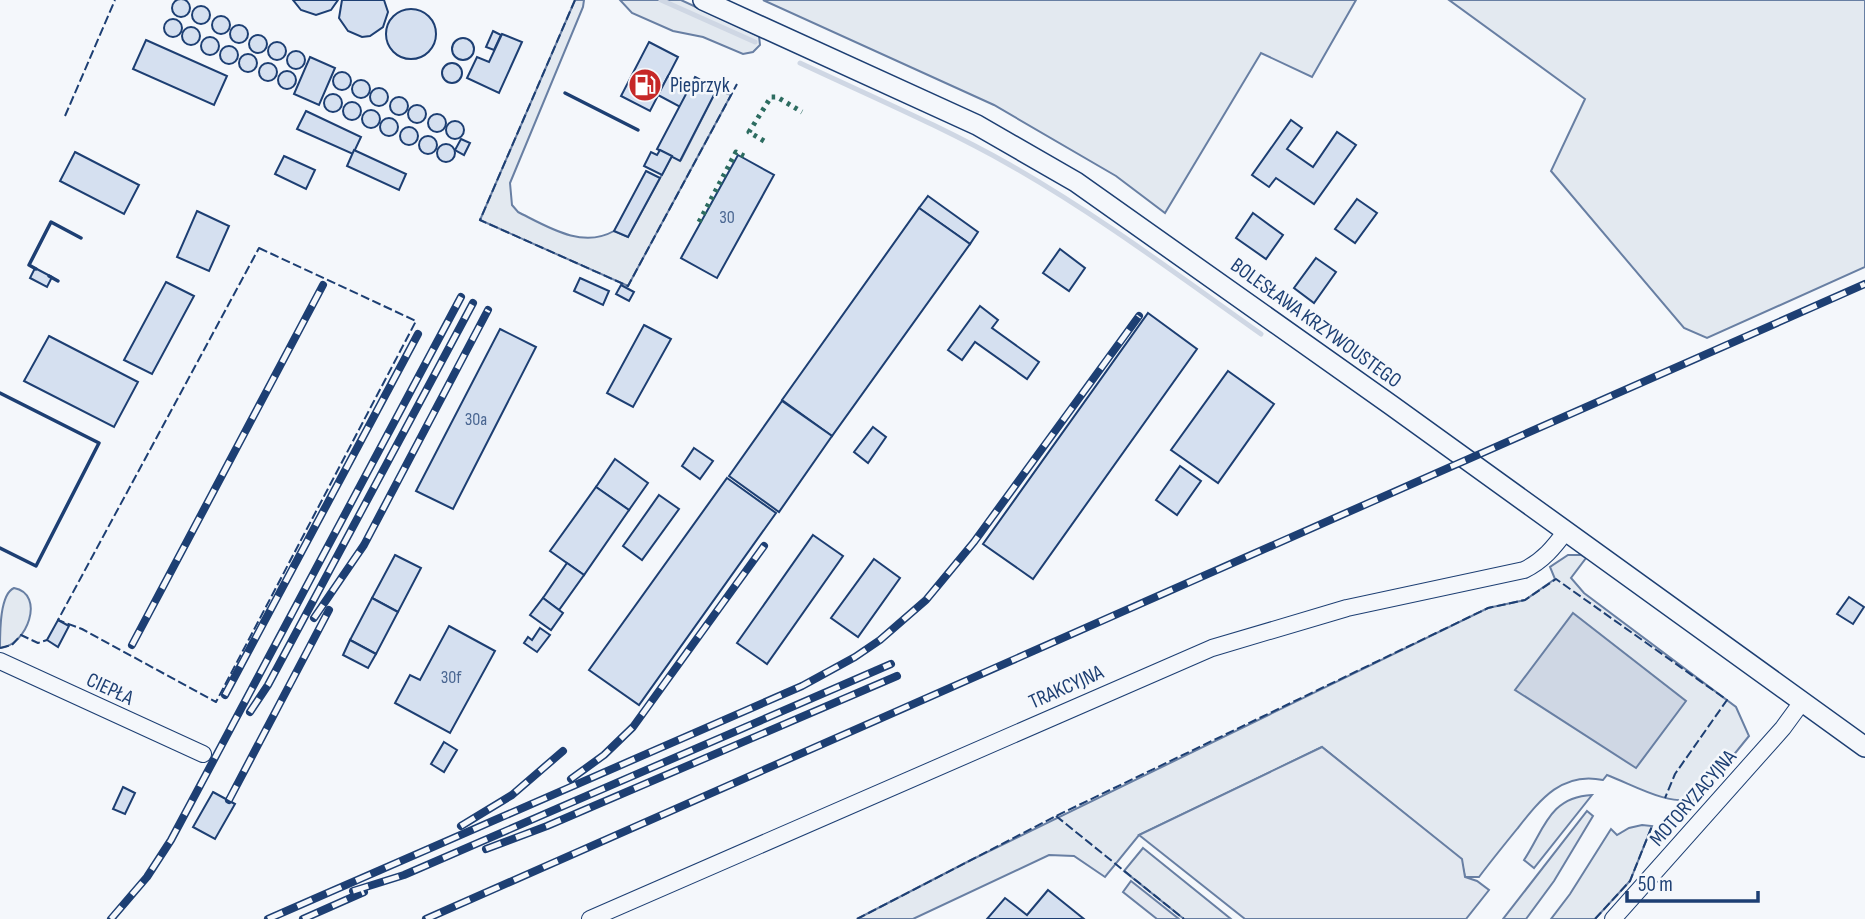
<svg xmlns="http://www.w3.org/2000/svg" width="1865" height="919" font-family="'Sofia Sans Condensed',sans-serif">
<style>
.green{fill:#e3e9f0;stroke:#687fa3;stroke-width:2}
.parking{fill:#e3e8f0;stroke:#687fa3;stroke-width:2}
.water{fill:#cfd7e4;stroke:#687fa3;stroke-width:2}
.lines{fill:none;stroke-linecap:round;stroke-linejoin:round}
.stream{stroke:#cfd7e4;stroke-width:5}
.building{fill:#d5e0f0;stroke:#1d3f73;stroke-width:2}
.minor-casing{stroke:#1d3f73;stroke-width:18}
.tertiary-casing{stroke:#1d3f73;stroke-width:22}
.minor{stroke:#f4f7fb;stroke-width:16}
.tertiary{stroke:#f4f7fb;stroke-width:19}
.rail-casing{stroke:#1d3f73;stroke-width:8}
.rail{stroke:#f4f7fb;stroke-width:5;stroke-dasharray:16;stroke-linecap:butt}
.hedge{stroke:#2c6c60;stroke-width:5;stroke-dasharray:3.5 5;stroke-linecap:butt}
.fence{stroke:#1d3f73;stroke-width:2;stroke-dasharray:9 3.5;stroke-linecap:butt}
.wall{stroke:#1d3f73;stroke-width:3.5}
.labels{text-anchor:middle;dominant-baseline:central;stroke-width:5;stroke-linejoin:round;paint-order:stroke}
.number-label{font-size:18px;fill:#4b6792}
.poi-label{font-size:21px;fill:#1d3f73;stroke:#f4f7fb;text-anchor:start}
.street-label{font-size:21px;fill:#1d3f73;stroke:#f4f7fb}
</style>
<rect width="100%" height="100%" fill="#f4f7fb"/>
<g class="green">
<path d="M 575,0 L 584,0 L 583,7 L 510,183 L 512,205 L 518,212 C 548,227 582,249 614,231 L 628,237 L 672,156 L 681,160 L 717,89 L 731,95 L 628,286 L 480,220 Z"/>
<path d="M 620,0 L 681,0 L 759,36 L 760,45 L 753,52 L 743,54 L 703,37 L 673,31 L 632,13 Z"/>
<path d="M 763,0 L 1356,0 L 1312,77 L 1261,53 L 1165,213 L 1116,176 L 994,105 Z"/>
<path d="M 1449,0 L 1865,0 L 1865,267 L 1707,338 L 1684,328 L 1551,171 L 1585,99 Z"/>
<path d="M 1568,555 L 1581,555 L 1586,558 L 1571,578 L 1584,593 L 1736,707 L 1749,736 L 1698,799 C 1667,806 1636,786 1607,775 L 1603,780 C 1562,771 1540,800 1517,829 C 1504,845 1491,861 1479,877 L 1465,877 L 1461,859 L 1322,747 L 1139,835 L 1105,877 L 1074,856 L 1049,855 L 913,919 L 857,919 L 971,860 L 1488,608 L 1525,600 L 1555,579 L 1550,567 Z"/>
<path d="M 14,588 C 46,594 27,646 0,648 C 0,630 0,594 14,588 Z"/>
<path d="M 1592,795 L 1534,868 L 1524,860 C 1544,830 1549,797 1592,795 Z"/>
<path d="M 1587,811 L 1593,816 L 1554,881 L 1526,919 L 1503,919 Z"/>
<path d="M 1642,825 L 1652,826 L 1630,881 L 1595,919 L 1551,919 L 1570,894 L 1611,829 L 1617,835 L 1629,828 Z"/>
<path d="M 1143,848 L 1231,919 L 1184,919 L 1124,871 Z"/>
</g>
<g class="parking">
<path d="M 1322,747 L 1462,859 L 1465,877 L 1477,881 L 1489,890 L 1466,919 L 1245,919 L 1139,835 Z"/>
<path d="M 1131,881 L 1179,919 L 1157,919 L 1123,892 Z"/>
</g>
<path class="water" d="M 1573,613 L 1686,701 L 1636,768 L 1515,690 Z"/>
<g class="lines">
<g class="stream">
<path d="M 661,0 L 755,42"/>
<path d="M 800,63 C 870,96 943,127 1010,165 C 1098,215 1179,276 1261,334"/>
</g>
</g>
<g class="building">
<circle cx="181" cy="8" r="9"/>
<path d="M 293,0 L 338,0 L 331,10 L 316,15 L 301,10 Z"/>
<path d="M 342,0 L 384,0 L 388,12 L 383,27 L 370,36 L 362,37 L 348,31 L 339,18 Z"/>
<circle cx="201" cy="15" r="9"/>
<circle cx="411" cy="34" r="25"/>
<circle cx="221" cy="25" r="9"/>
<circle cx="173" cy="28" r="9"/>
<circle cx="239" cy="34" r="9"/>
<circle cx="191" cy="36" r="9"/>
<path d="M 493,31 L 501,35 L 494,50 L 486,47 Z"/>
<path d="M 502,34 L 522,42 L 499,93 L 467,78 L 477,57 L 489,62 Z"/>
<circle cx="258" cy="44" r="9"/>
<circle cx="210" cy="46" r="9"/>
<circle cx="463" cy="49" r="11"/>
<path d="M 146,40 L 227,76 L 214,105 L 133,69 Z"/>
<circle cx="277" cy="51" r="9"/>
<path d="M 649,42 L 678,57 L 650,111 L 621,96 Z"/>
<circle cx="229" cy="55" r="9"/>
<circle cx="296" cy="60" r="9"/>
<circle cx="248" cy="63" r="9"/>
<path d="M 310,57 L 335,68 L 319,105 L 294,94 Z"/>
<circle cx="452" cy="73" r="10"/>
<circle cx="268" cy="72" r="9"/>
<circle cx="287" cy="80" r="9"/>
<circle cx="342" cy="81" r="9"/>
<path d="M 668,76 L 695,89 L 684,109 L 658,95 Z"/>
<path d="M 695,77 L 717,89 L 680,161 L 657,149 Z"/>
<circle cx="361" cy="89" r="9"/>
<circle cx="379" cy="97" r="9"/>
<circle cx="333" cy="103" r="9"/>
<circle cx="399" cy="106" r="9"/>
<circle cx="352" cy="111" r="9"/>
<circle cx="417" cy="114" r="9"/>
<circle cx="371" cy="119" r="9"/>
<path d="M 306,111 L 361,137 L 353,154 L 297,129 Z"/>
<circle cx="437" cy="123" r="9"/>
<circle cx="389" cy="127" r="9"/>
<path d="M 1291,120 L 1302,128 L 1287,149 L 1313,167 L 1337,132 L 1356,145 L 1314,204 L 1276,178 L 1269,187 L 1252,175 Z"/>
<circle cx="455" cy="130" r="9"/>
<circle cx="409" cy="136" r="9"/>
<circle cx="428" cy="145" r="9"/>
<path d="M 461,139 L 470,143 L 464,155 L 455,150 Z"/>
<circle cx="446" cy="153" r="9"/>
<path d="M 354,150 L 406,174 L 399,190 L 347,166 Z"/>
<path d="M 660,150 L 672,156 L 662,175 L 644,166 L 651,152 L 657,155 Z"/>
<path d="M 75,152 L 139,185 L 124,214 L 60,181 Z"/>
<path d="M 738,155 L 774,175 L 717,278 L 681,258 Z"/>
<path d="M 284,156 L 315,170 L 306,189 L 275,174 Z"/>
<path d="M 646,171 L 660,178 L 628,237 L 614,231 Z"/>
<path d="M 928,196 L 978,232 L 970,244 L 919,208 Z"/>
<path d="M 1357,199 L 1377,213 L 1355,243 L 1335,229 Z"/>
<path d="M 919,208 L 970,244 L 832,436 L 782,400 Z"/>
<path d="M 197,211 L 229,226 L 209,271 L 177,257 Z"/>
<path d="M 1253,213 L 1283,235 L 1266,259 L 1236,238 Z"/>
<path d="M 1060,249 L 1085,268 L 1069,291 L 1043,273 Z"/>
<path d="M 1316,258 L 1336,272 L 1314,303 L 1294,288 Z"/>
<path d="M 35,268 L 52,277 L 47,287 L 30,278 Z"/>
<path d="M 580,278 L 609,291 L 603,305 L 574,291 Z"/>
<path d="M 166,282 L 194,296 L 152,374 L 124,360 Z"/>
<path d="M 621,285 L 634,292 L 629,301 L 616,294 Z"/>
<path d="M 980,306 L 998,320 L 992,328 L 1039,362 L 1027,379 L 975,342 L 962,360 L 948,350 Z"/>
<path d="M 1148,313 L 1197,349 L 1033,579 L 983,544 Z"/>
<path d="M 644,325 L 671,339 L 633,407 L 607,393 Z"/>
<path d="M 500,329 L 536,347 L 453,509 L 416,491 Z"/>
<path d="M 49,336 L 138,382 L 114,427 L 24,381 Z"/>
<path d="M 1228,371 L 1274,404 L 1218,483 L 1171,450 Z"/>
<path d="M 782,401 L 832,436 L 779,512 L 729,476 Z"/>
<path d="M 873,427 L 886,437 L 868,463 L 854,452 Z"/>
<path d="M 694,448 L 713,461 L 700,479 L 682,466 Z"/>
<path d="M 615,459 L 648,483 L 629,510 L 596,487 Z"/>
<path d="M 1180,466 L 1201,481 L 1177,515 L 1156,500 Z"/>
<path d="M 727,478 L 776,513 L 639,705 L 589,670 Z"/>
<path d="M 596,487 L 629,510 L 584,575 L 550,551 Z"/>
<path d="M 659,495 L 679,509 L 642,560 L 623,546 Z"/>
<path d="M 813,535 L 843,556 L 767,664 L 737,643 Z"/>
<path d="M 395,555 L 421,568 L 398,612 L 372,598 Z"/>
<path d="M 874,559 L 900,578 L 858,637 L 831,618 Z"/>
<path d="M 567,563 L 584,575 L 559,610 L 543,598 Z"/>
<path d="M 1849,597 L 1864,607 L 1853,624 L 1837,614 Z"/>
<path d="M 372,598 L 398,612 L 376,654 L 350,640 Z"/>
<path d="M 543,598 L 563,613 L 551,630 L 530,615 Z"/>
<path d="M 58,620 L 69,626 L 58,647 L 47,640 Z"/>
<path d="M 449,626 L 495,651 L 450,733 L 395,703 L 410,675 L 420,680 Z"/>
<path d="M 540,628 L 550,635 L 537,652 L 524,643 L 528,637 L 532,640 Z"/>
<path d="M 350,640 L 376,654 L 368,668 L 343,655 Z"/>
<path d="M 444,742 L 457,750 L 444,772 L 431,764 Z"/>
<path d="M 123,787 L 135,793 L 125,814 L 113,809 Z"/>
<path d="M 213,792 L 235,804 L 215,839 L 193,827 Z"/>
<path d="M 1048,890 L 1084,919 L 987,919 L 1005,898 L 1027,915 Z"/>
</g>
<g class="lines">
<defs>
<g id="minor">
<path d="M 0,661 L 203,754"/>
<path d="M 590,919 L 1212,648 L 1347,608 L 1524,570 C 1543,561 1554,547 1566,531"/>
<path d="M 1613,919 L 1783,728 L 1802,702"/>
</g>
<path id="tertiary" d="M 703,0 L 977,125 L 1076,182 L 1391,405 L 1865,747"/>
</defs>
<use href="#minor" class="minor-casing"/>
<use href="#tertiary" class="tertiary-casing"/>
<use href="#minor" class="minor"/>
<use href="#tertiary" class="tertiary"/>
<defs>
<g id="rail">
<path d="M 314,618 L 364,545 L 488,310"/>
<path d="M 132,645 L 323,285"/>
<path d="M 225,695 L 418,334"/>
<path d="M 250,712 L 268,685 L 473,303"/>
<path d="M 571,779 L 604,755 L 633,727 L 764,546"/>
<path d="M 229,800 L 329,610"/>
<path d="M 461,826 L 512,795 L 563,751"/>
<path d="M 486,849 L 547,826 L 897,676"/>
<path d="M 353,891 L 404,875 L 891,664"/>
<path d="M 111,919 L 147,877 L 171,840 L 461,297"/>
<path d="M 268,919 L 802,686 L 855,657 L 880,640 L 926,600 L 974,542 L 1139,316"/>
<path d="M 303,919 L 364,892"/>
<path d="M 426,919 L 1865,284"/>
</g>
</defs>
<use href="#rail" class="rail-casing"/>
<use href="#rail" class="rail"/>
<g class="hedge">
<path d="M 764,141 L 749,132 L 771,97 L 777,97 L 802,112"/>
<path d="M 699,222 L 736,152 L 744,156"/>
</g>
<g class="fence">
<path d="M 575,0 L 480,220 L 628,286 L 737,84"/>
<path d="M 65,116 L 115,0"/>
<path d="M 259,248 L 416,321 L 216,702 L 82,629 L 58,620 Z"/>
<path d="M 0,648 L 12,645 L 21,635 L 38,643 L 47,640"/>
<path d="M 1056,816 L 1184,919"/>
<path d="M 857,919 L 1056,816 L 1488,608 L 1525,600 L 1556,579 L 1727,700 L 1675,774 L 1665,798"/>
<path d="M 1595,919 L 1630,881 L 1652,826"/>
</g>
<g class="wall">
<path d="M 565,93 L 638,130"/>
<path d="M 36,269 L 29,265 L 51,222 L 81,238"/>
<path d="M 49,276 L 58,281"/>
<path d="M 0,393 L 99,443 L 36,566 L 0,548"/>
</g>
</g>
<defs>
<symbol id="fuel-disc" viewBox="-11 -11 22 22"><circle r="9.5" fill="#c62828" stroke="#f4f7fb"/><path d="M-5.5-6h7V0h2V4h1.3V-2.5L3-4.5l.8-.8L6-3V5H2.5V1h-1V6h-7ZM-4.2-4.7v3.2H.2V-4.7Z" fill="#fff"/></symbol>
</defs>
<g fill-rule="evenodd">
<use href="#fuel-disc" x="626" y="66" width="38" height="38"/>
</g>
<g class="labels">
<g class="number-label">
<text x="727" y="217">30</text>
<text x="476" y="419">30a</text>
<text x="451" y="677">30f</text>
</g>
<g class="poi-label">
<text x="670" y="85">Pieprzyk</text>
</g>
<g class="street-label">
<text transform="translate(1316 323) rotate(36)">BOLESŁAWA KRZYWOUSTEGO</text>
<text transform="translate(1066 687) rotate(-24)">TRAKCYJNA</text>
<text transform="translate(110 689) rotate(25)">CIEPŁA</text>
<text transform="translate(1693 798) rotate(-49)">MOTORYZACYJNA</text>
</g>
</g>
<path d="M1627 891v10h131v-10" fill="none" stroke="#1d3f73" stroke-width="3.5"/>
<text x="1638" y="891" font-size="21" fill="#1d3f73" stroke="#f4f7fb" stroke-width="5" paint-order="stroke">50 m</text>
</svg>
